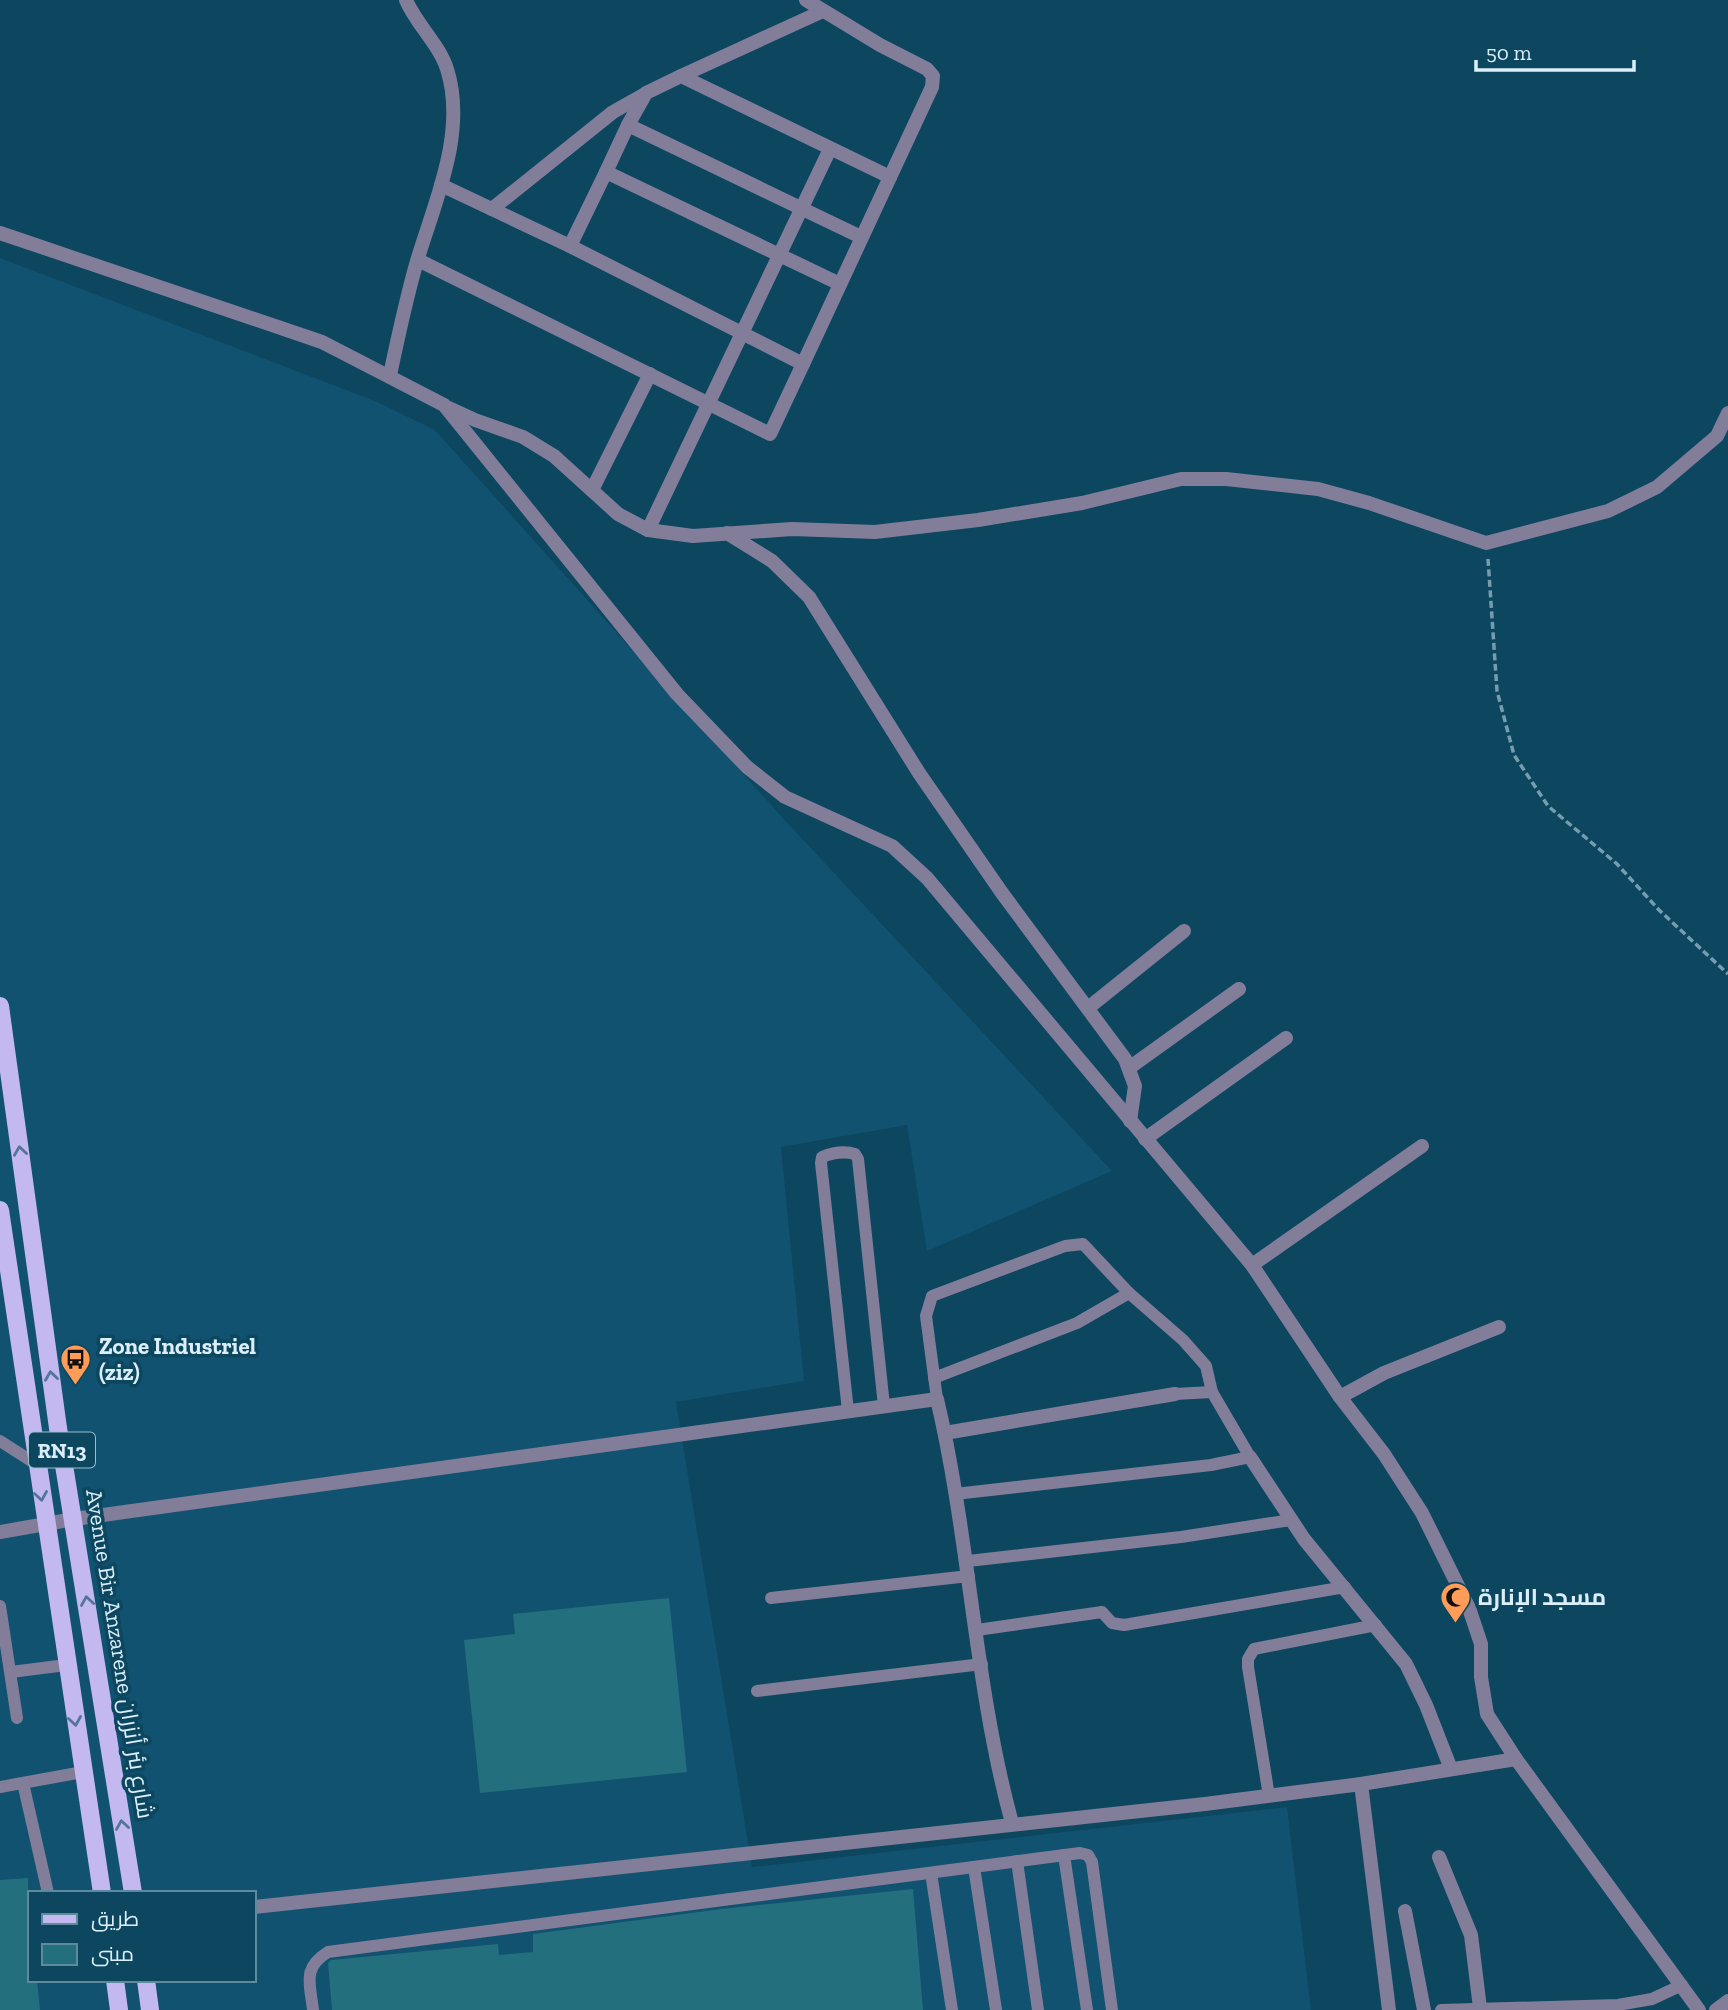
<svg xmlns="http://www.w3.org/2000/svg" width="1728" height="2010" font-family="'Zilla Slab',Cairo,serif">
<style>
.built{fill:#10526f;fill-rule:evenodd}
.building{fill:#246f7e}
.lines{fill:none;stroke-linecap:round;stroke-linejoin:round}
.path{stroke:#769caf;stroke-width:3.5;stroke-dasharray:7 3.5;stroke-linecap:butt}
.service{stroke:#827d99;stroke-width:12}
.pedestrian{stroke:#827d99;stroke-width:14}
.minor{stroke:#827d99;stroke-width:14}
.tertiary{stroke:#827d99;stroke-width:14}
.primary{stroke:#c3b8f0;stroke-width:18}
.oneway{stroke:#557499}
.labels{text-anchor:middle;dominant-baseline:central;stroke-width:7;stroke-linejoin:round;paint-order:stroke}
.shield{fill:#0c465f;stroke:#9dbccc;stroke-width:2}
.shield-label{font-size:21px;font-weight:bold;fill:#dbeffb}
.poi-label{font-size:23px;font-weight:bold;fill:#dbeffb;stroke:#0c465f;text-anchor:start}
.street-label{font-size:23px;fill:#dbeffb;stroke:#0c465f}
</style>
<rect width="100%" height="100%" fill="#0c465f"/>
<path class="built" d="M 0,258 L 375,401 L 435,430 L 781,816 L 1112,1171 L 927,1251 L 907,1125 L 781,1147 L 804,1381 L 676,1402 L 752,1867 L 1287,1807 L 1311,2010 L 0,2010 ZM 30,1893 L 254,1893 L 254,1980 L 30,1980 Z"/>
<g class="building">
<path d="M 669,1598 L 687,1772 L 480,1793 L 464,1640 L 515,1634 L 513,1614 Z"/>
<path d="M 28,1878 L 30,1980 L 37,1980 L 40,2010 L 0,2010 L 0,1880 Z"/>
<path d="M 913,1889 L 923,2010 L 332,2010 L 328,1963 L 331,1960 L 498,1944 L 499,1955 L 533,1952 L 533,1934 L 721,1909 Z"/>
</g>
<g class="lines">
<path class="path" d="M 1488,559 L 1497,691 L 1514,755 L 1548,806 L 1617,864 L 1659,910 L 1728,974"/>
<g class="service">
<path d="M 934,1378 L 1077,1323 L 1129,1293"/>
<path d="M 1175,1394 L 1212,1392"/>
<path d="M 937,1399 L 926,1316 L 932,1296 L 1065,1246 L 1083,1244 L 1129,1293 L 1183,1340 L 1206,1366 L 1212,1392 L 1250,1457 L 1211,1465 L 955,1494"/>
<path d="M 848,1411 L 821,1163 L 822,1157 C 832,1153 845,1151 855,1154 L 858,1159 L 884,1406"/>
<path d="M 0,1441 L 36,1464"/>
<path d="M 968,1561 L 1181,1537 L 1291,1520"/>
<path d="M 771,1598 L 969,1576"/>
<path d="M 0,1606 L 17,1718"/>
<path d="M 977,1630 L 1102,1612 L 1112,1623 L 1124,1625 L 1345,1587"/>
<path d="M 11,1672 L 66,1665"/>
<path d="M 757,1691 L 982,1664"/>
<path d="M 23,1783 L 48,1893"/>
<path d="M 0,1787 L 83,1772"/>
<path d="M 1269,1796 L 1248,1667 L 1248,1659 L 1254,1649 L 1376,1625"/>
<path d="M 1064,1855 L 1087,2010"/>
<path d="M 1017,1861 L 1038,2010"/>
<path d="M 974,1867 L 996,2010"/>
<path d="M 931,1873 L 952,2010"/>
<path d="M 313,2010 C 310,1983 302,1968 328,1952 L 1080,1853 L 1088,1855 L 1092,1862 L 1112,2010"/>
<path d="M 1441,2010 L 1618,2005 L 1652,1999 L 1682,1985"/>
</g>
<g class="pedestrian">
<path d="M 1361,1784 L 1389,2010"/>
<path d="M 1439,1857 L 1471,1935 L 1480,2008"/>
<path d="M 1405,1911 L 1424,2010"/>
</g>
<g class="minor">
<path d="M 681,76 L 823,11"/>
<path d="M 628,125 L 646,93 L 681,76 L 890,177"/>
<path d="M 606,172 L 628,125 L 861,237"/>
<path d="M 492,209 L 613,112 L 645,94"/>
<path d="M 0,233 L 322,342 L 444,405 L 677,694 L 747,767 L 785,797 L 892,846 L 927,878 L 1252,1265 L 1340,1397 L 1384,1454 L 1422,1513 L 1469,1608 L 1481,1644 L 1481,1677 L 1487,1714 L 1516,1759 L 1699,2010"/>
<path d="M 570,246 L 606,172 L 840,284"/>
<path d="M 418,260 L 770,434 L 803,364 L 570,246 L 441,185"/>
<path d="M 803,364 L 932,87 L 933,76 L 927,69 L 880,45 L 806,0"/>
<path d="M 390,375 C 398,337 406,299 417,261 C 435,201 467,132 447,69 C 439,44 416,24 406,0"/>
<path d="M 449,408 L 475,420 L 523,437 L 554,456 L 618,514 L 648,530 L 693,536 L 792,529 L 875,532 L 978,520 L 1082,503 L 1181,479 L 1226,479 L 1318,489 L 1369,503 L 1486,543 L 1608,511 L 1657,487 L 1717,436 L 1728,413"/>
<path d="M 592,490 L 650,374"/>
<path d="M 648,530 L 830,149"/>
<path d="M 727,533 L 772,561 L 809,597 L 919,773 L 1002,893 L 1125,1059 L 1135,1086 L 1130,1121"/>
<path d="M 1088,1008 L 1184,931"/>
<path d="M 1129,1068 L 1239,989"/>
<path d="M 1145,1139 L 1286,1038"/>
<path d="M 1252,1265 L 1422,1146"/>
<path d="M 1340,1397 L 1384,1373 L 1499,1327"/>
<path d="M 945,1433 L 1175,1394"/>
<path d="M 1250,1457 L 1304,1539 L 1406,1664 L 1426,1705 L 1451,1769"/>
<path d="M 74,1519 L 937,1399 C 970,1539 974,1684 1012,1823"/>
<path d="M 254,1907 L 1205,1804 L 1361,1784 L 1516,1759"/>
<path d="M 1716,2010 L 1728,2001"/>
</g>
<path class="tertiary" d="M 0,1532 L 74,1519"/>
<g class="primary">
<path d="M 0,1006 L 58,1428 L 133,1893"/>
<path d="M 0,1210 L 102,1893"/>
<path d="M 115,1980 L 119,2010"/>
<path d="M 146,1980 L 150,2010"/>
</g>
</g>
<defs><path id="oneway-chevron" d="M-2-3.5L2.5 0L-2 3.5" fill="none" stroke-width="1.6" stroke-linecap="round" stroke-linejoin="round" transform="scale(1.75)"/></defs>
<g class="oneway">
<use href="#oneway-chevron" transform="translate(20 1151) rotate(-98)"/>
<use href="#oneway-chevron" transform="translate(51 1376) rotate(-98)"/>
<use href="#oneway-chevron" transform="translate(41 1496) rotate(81)"/>
<use href="#oneway-chevron" transform="translate(87 1601) rotate(-99)"/>
<use href="#oneway-chevron" transform="translate(75 1721) rotate(81)"/>
<use href="#oneway-chevron" transform="translate(122 1825) rotate(-99)"/>
</g>
<defs>
<symbol id="bus-pin" viewBox="-11 -11 22 30"><path d="M0 17L-7.5 6A9.5 9.5 0 1 1 7.5 6Z" fill="#fe9c58" stroke="#0c465f"/><path d="M-5-6H5V4H4V6H2V4H-2V6H-4V4H-5ZM-3.5-4V0h7V-4ZM-3.5 1.2v1.5H-2V1.2ZM2 1.2v1.5H3.5V1.2Z" fill="#111"/></symbol>
<symbol id="mosque-pin" viewBox="-11 -11 22 30"><path d="M0 17L-7.5 6A9.5 9.5 0 1 1 7.5 6Z" fill="#fe9c58" stroke="#0c465f"/><path d="M3.5-4.9A6 6 0 1 0 3.5 4.9A5 5 0 1 1 3.5-4.9Z" fill="#111"/></symbol>
</defs>
<g fill-rule="evenodd">
<use href="#bus-pin" x="58" y="1342" width="35" height="47"/>
<use href="#mosque-pin" x="1438" y="1580" width="35" height="47"/>
</g>
<g class="labels">
<rect class="shield" x="29" y="1432.5" width="66" height="35" rx="5"/>
<g class="shield-label">
<text x="62" y="1450">RN13</text>
</g>
<g class="poi-label">
<text x="99" y="1346">Zone Industriel<tspan x="99" dy="26">(ziz)</tspan></text>
<text x="1478" y="1597">مسجد الإنارة</text>
</g>
<g class="street-label">
<text transform="translate(120 1654) rotate(81)">Avenue Bir Anzarene شارع بئر أنزران</text>
</g>
</g>
<rect x="28" y="1891" width="228" height="91" fill="#0c465f" stroke="#5f8a9d" stroke-width="2"/>
<rect x="42" y="1914" width="35" height="10" fill="#c3b8f0" stroke="#5f8a9d" stroke-width="2"/>
<text x="91" y="1926" font-size="21" fill="#dbeffb">طريق</text>
<rect x="42" y="1944" width="35" height="21" fill="#246f7e" stroke="#5f8a9d" stroke-width="2"/>
<text x="91" y="1961" font-size="21" fill="#dbeffb">مبنى</text>
<path d="M1476 60v10h158v-10" fill="none" stroke="#dbeffb" stroke-width="3.5"/>
<text x="1486" y="60" font-size="21" fill="#dbeffb" stroke="#0c465f" stroke-width="5" paint-order="stroke">50 m</text>
</svg>
